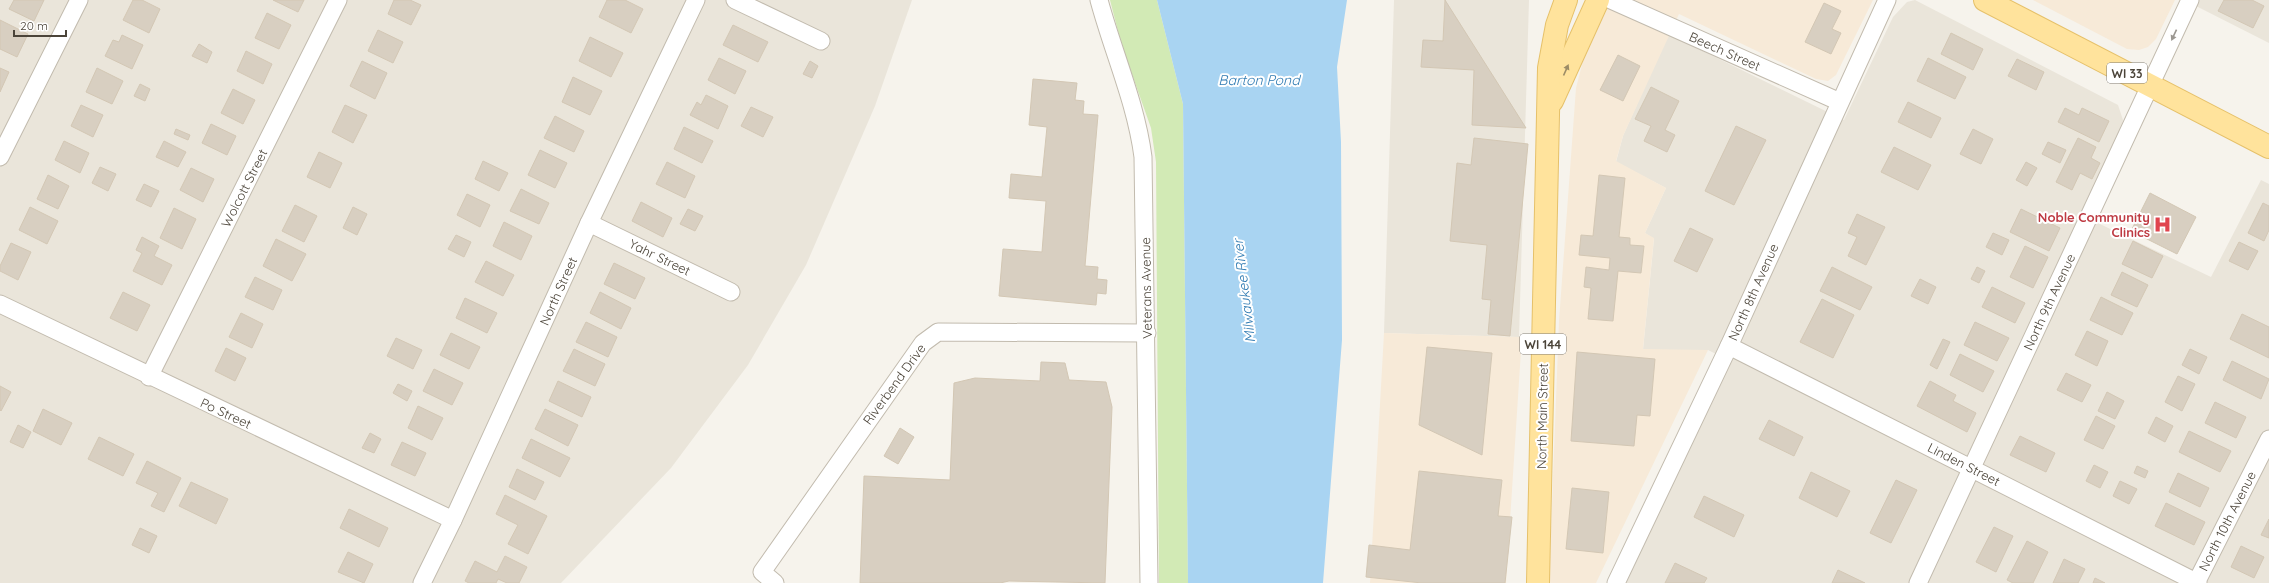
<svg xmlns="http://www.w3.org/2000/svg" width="2269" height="583" font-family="Quicksand,sans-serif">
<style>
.residential{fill:#eae5da}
.commercial{fill:#f7ead8}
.green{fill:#d2eab5}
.water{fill:#a9d4f2}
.building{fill:#d8cfc1;stroke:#d3c7b4}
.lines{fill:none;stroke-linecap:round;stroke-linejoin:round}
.minor-casing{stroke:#c2bbae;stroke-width:19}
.major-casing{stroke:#e6c16a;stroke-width:24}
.minor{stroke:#fff;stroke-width:17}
.major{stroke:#ffe39c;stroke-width:22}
.oneway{fill:#9c9892}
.oneway2{fill:#9c8c66}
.labels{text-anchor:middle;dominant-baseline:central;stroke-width:4;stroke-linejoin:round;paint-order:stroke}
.shield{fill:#fff;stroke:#817c74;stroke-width:1}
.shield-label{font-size:12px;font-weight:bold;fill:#4b4439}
.street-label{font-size:13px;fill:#4b4439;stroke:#fff}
.health-label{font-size:13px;font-weight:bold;fill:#be3a42;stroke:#fff;text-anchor:end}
.water-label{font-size:14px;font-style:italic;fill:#2e7ab2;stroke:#fff}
</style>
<rect width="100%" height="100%" fill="#f6f3ec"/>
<g class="residential">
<path d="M 0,0 L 912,0 L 875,106 L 806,265 L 748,365 L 671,468 L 561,583 L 0,583 Z"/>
<path d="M 1394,0 L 1529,0 L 1519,337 L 1384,333 Z"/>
<path d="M 1915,0 L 2118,105 L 2123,120 L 2121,129 L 2081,215 L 2211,277 L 2261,180 L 2269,184 L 2269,583 L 1623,583 L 1728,360 L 1708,350 L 1643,350 L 1654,239 L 1645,233 L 1666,188 L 1616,162 L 1623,136 L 1668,34 L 1844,120 L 1893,17 L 1907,2 Z"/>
<path d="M 2198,0 L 2269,0 L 2269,43 L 2196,6 Z"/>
</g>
<g class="commercial">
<path d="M 1607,0 L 1873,0 L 1836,75 L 1828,81 L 1816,79 L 1679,14 L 1623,136 L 1616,161 L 1666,188 L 1645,233 L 1654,238 L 1643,349 L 1708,350 L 1596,583 L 1549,583 L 1559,321 L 1576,88 L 1584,57 Z"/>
<path d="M 2033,0 L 2175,0 L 2156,39 L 2148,47 L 2139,50 L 2127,49 Z"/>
<path d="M 1384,333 L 1519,337 L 1522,335 L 1506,583 L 1370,583 Z"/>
</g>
<path class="green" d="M 1110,0 L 1157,0 L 1183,104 L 1188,583 L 1159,583 L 1156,162 L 1151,128 L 1121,43 Z"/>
<path class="water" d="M 1157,0 L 1347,0 L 1337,67 L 1341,142 L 1342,340 L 1323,583 L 1188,583 L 1183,104 Z"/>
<g class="building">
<path d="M 14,0 L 44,0 L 34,21 L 9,9 Z"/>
<path d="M 133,0 L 142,0 L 160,9 L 149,33 L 123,20 Z"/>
<path d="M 273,0 L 304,0 L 298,12 Z"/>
<path d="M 394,0 L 410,0 L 421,5 L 411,25 L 388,14 Z"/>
<path d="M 607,0 L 625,0 L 643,9 L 631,33 L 599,17 Z"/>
<path d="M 1445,0 L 1526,128 L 1472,125 L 1474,70 L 1421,67 L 1423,40 L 1443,41 Z"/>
<path d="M 2224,0 L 2252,0 L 2264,6 L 2253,28 L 2218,11 Z"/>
<path d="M 1824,3 L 1841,11 L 1832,29 L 1841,33 L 1831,54 L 1805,42 Z"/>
<path d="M 267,13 L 291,25 L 279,49 L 255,38 Z"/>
<path d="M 0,20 L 28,34 L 17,57 L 0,49 Z"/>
<path d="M 733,25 L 768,42 L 758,62 L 723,45 Z"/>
<path d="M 378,30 L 403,42 L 393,63 L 368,51 Z"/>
<path d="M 1951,33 L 1983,49 L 1973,70 L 1941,54 Z"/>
<path d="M 122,35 L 143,45 L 132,69 L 105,56 L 113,40 L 119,42 Z"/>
<path d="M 590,37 L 623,53 L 611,77 L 579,61 Z"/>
<path d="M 199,44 L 212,52 L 207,63 L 192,56 Z"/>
<path d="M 246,51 L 272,64 L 263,84 L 237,71 Z"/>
<path d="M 1618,55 L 1640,66 L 1623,101 L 1600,90 Z"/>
<path d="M 719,58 L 746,71 L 735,94 L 708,80 Z"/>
<path d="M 1928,58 L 1966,77 L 1955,99 L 1917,81 Z"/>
<path d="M 2017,59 L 2044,72 L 2036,90 L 2008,76 Z"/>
<path d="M 362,61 L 387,73 L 375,99 L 350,86 Z"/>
<path d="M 810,61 L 818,66 L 812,78 L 803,74 Z"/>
<path d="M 0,68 L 9,72 L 0,92 Z"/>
<path d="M 97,68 L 123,81 L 112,104 L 86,92 Z"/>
<path d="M 573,77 L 602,91 L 590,115 L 562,102 Z"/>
<path d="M 1033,79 L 1077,83 L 1075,100 L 1084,101 L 1083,114 L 1098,115 L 1085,266 L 1098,267 L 1097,279 L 1107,280 L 1106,294 L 1097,293 L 1096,305 L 999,296 L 1003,249 L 1042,252 L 1046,201 L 1009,198 L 1011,174 L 1042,177 L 1047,127 L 1029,125 Z"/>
<path d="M 140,84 L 150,89 L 145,101 L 134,96 Z"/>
<path d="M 1651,87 L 1679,101 L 1665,130 L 1675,135 L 1667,152 L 1644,141 L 1651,126 L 1635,119 Z"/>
<path d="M 233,89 L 255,100 L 243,124 L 221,113 Z"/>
<path d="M 706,95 L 728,106 L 718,129 L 690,115 L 697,102 L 701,105 Z"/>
<path d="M 1908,102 L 1941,118 L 1931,138 L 1898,122 Z"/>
<path d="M 81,105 L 103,115 L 93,137 L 71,126 Z"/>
<path d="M 345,105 L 367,115 L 353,143 L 332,132 Z"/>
<path d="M 751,107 L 773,117 L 763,137 L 741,126 Z"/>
<path d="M 2065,108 L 2079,115 L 2082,108 L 2109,121 L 2099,142 L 2058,122 Z"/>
<path d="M 555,116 L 584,131 L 574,152 L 544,138 Z"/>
<path d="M 211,124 L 236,136 L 227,155 L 202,143 Z"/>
<path d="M 1736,126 L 1766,140 L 1734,205 L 1705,191 Z"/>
<path d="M 684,127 L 713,141 L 702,163 L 674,149 Z"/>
<path d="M 176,129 L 190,135 L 188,140 L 174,134 Z"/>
<path d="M 1973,129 L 1993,139 L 1981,164 L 1960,154 Z"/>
<path d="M 1474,138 L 1528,144 L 1510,336 L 1488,334 L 1491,300 L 1482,299 L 1487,245 L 1450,241 L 1457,163 L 1471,165 Z"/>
<path d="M 2078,138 L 2096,147 L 2091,158 L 2100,163 L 2092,179 L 2080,173 L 2072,190 L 2056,182 Z"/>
<path d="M 64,141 L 89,153 L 80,173 L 55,160 Z"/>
<path d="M 164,141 L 186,152 L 178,167 L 156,157 Z"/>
<path d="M 2048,142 L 2066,150 L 2060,163 L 2042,154 Z"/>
<path d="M 1894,147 L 1931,165 L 1918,190 L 1881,172 Z"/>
<path d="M 540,150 L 567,163 L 555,188 L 528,175 Z"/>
<path d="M 319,152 L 342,163 L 330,188 L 307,177 Z"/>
<path d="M 483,161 L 508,173 L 499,191 L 475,179 Z"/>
<path d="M 667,162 L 695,176 L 685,198 L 656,184 Z"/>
<path d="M 2026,162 L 2037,168 L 2027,186 L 2016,180 Z"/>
<path d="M 100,167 L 116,174 L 108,191 L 92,183 Z"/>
<path d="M 191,168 L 214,179 L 203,202 L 180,190 Z"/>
<path d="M 48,175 L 69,186 L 58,209 L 37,199 Z"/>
<path d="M 1599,175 L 1625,178 L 1619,237 L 1630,238 L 1630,245 L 1644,246 L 1641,273 L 1618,271 L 1613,321 L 1588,319 L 1591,288 L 1584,287 L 1586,267 L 1609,270 L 1610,258 L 1579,255 L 1581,235 L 1593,236 Z"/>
<path d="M 144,184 L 159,191 L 151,207 L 136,200 Z"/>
<path d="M 521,189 L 549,203 L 539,224 L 510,211 Z"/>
<path d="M 2150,193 L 2196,217 L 2177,254 L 2131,231 Z"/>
<path d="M 467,194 L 490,205 L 480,227 L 457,215 Z"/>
<path d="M 641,202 L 672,218 L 663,237 L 632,221 Z"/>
<path d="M 2263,203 L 2269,206 L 2269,230 L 2264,241 L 2248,233 Z"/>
<path d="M 295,205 L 317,216 L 304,242 L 282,231 Z"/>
<path d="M 30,207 L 58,221 L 47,244 L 19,230 Z"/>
<path d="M 353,207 L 367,214 L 357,235 L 343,228 Z"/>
<path d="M 174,208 L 196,219 L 182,249 L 160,238 Z"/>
<path d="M 688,209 L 703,216 L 695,231 L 680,224 Z"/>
<path d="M 2021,209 L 2060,228 L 2049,251 L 2010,232 Z"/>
<path d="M 1857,214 L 1885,227 L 1866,265 L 1848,256 L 1857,237 L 1848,233 Z"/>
<path d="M 504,222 L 532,236 L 521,260 L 493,246 Z"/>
<path d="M 1690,228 L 1713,239 L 1697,272 L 1674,261 Z"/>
<path d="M 1993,233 L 2009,240 L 2002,255 L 1986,247 Z"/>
<path d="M 456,235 L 471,242 L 464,257 L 448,249 Z"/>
<path d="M 142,237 L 159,246 L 154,256 L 172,265 L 162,285 L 133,271 L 142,253 L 136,250 Z"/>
<path d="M 276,239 L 306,254 L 292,281 L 263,266 Z"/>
<path d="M 2133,241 L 2163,256 L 2152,278 L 2122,264 Z"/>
<path d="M 2239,242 L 2258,251 L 2248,270 L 2229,261 Z"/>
<path d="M 11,243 L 31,252 L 18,280 L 0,271 L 0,266 Z"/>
<path d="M 2025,246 L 2048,257 L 2033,288 L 2010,277 Z"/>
<path d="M 486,261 L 514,275 L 503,296 L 475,282 Z"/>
<path d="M 614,263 L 645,278 L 635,299 L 604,284 Z"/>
<path d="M 1832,267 L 1872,287 L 1860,310 L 1820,291 Z"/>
<path d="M 1977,267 L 1985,271 L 1979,283 L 1971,279 Z"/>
<path d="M 2122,272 L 2148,285 L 2137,307 L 2111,295 Z"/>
<path d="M 255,277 L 282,290 L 273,310 L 245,297 Z"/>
<path d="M 1920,279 L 1936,287 L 1928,304 L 1911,296 Z"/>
<path d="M 1992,287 L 2025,303 L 2015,323 L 1982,307 Z"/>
<path d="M 123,292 L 150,305 L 137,331 L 110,318 Z"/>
<path d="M 600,292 L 631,308 L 621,329 L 590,313 Z"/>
<path d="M 2101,297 L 2133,313 L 2122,335 L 2090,320 Z"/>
<path d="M 465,298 L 497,313 L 487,333 L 456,318 Z"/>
<path d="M 1822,299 L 1854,315 L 1833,358 L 1800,342 Z"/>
<path d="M 241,313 L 263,324 L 252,348 L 229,337 Z"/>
<path d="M 2242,314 L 2269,327 L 2269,358 L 2230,339 Z"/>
<path d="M 586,322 L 617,337 L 608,357 L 576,342 Z"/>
<path d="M 1975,322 L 2009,338 L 1997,361 L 1964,345 Z"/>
<path d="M 2087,331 L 2108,341 L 2097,366 L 2075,355 Z"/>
<path d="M 451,333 L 480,347 L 469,369 L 440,355 Z"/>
<path d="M 396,338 L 422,350 L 413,369 L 387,356 Z"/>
<path d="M 1943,339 L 1950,342 L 1937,369 L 1930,365 Z"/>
<path d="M 1427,347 L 1492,353 L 1482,455 L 1419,425 Z"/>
<path d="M 226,348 L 246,358 L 235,381 L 215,371 Z"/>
<path d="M 574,349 L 605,364 L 595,386 L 563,371 Z"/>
<path d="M 2190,349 L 2207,357 L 2199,374 L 2182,365 Z"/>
<path d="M 1577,352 L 1655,359 L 1650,416 L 1637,415 L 1634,446 L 1571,441 Z"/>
<path d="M 1960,354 L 1994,371 L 1983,392 L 1950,375 Z"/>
<path d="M 2232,361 L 2269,379 L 2261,399 L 2223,380 Z"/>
<path d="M 1041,362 L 1065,363 L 1069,380 L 1106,382 L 1112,407 L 1105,583 L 1009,581 L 1000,583 L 860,583 L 864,476 L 950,480 L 954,383 L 975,378 L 1040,381 Z"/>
<path d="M 434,369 L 463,383 L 452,405 L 423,391 Z"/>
<path d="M 2066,373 L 2091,385 L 2082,402 L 2057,390 Z"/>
<path d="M 2178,376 L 2195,384 L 2182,411 L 2165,402 Z"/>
<path d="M 558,381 L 591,397 L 582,417 L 549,401 Z"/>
<path d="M 1930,381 L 1956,395 L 1953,401 L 1976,413 L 1967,432 L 1917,406 Z"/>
<path d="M 398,384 L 412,391 L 407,401 L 393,393 Z"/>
<path d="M 0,386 L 11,392 L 1,411 L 0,410 Z"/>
<path d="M 2107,392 L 2124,401 L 2115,419 L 2098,411 Z"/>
<path d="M 2215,402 L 2246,417 L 2236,438 L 2205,423 Z"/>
<path d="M 418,406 L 443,418 L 432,440 L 408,428 Z"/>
<path d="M 43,409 L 72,423 L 61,445 L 33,431 Z"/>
<path d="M 545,409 L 578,425 L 568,446 L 535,429 Z"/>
<path d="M 2096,416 L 2115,426 L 2103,449 L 2084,440 Z"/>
<path d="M 2156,417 L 2173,426 L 2165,442 L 2148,433 Z"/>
<path d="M 1769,420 L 1803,437 L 1794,456 L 1759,439 Z"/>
<path d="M 18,425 L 31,432 L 23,448 L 10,442 Z"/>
<path d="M 900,428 L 914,437 L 898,464 L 884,456 Z"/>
<path d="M 2189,431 L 2231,451 L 2220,472 L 2179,452 Z"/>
<path d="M 370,433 L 381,439 L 374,453 L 362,448 Z"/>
<path d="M 2020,436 L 2055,453 L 2046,472 L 2010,455 Z"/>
<path d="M 99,437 L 134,454 L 123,476 L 88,459 Z"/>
<path d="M 531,439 L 570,458 L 560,477 L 522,458 Z"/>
<path d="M 402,442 L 426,453 L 415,476 L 391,465 Z"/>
<path d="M 147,461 L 181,478 L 164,512 L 151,506 L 158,493 L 136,483 Z"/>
<path d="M 2094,465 L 2108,472 L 2100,488 L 2086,481 Z"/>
<path d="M 2137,466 L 2148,471 L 2145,478 L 2134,473 Z"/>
<path d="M 517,469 L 544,482 L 535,500 L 509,487 Z"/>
<path d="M 1419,471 L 1502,480 L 1498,516 L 1512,517 L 1505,583 L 1422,583 L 1366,577 L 1369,545 L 1410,550 Z"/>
<path d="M 1811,472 L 1850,491 L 1837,517 L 1799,498 Z"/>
<path d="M 2178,473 L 2209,488 L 2200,507 L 2169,492 Z"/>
<path d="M 1896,480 L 1917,490 L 1891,543 L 1870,533 Z"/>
<path d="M 2120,481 L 2137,489 L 2129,504 L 2113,496 Z"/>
<path d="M 191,482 L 228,499 L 216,524 L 179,506 Z"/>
<path d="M 1572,488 L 1609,492 L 1603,553 L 1566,549 Z"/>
<path d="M 505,495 L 547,516 L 528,554 L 508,544 L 518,525 L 496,514 Z"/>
<path d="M 1704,496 L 1744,515 L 1734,537 L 1694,517 Z"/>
<path d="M 2166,503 L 2205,522 L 2194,545 L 2155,526 Z"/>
<path d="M 349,509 L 388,528 L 379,547 L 340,528 Z"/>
<path d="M 2269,519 L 2269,538 L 2261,535 Z"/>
<path d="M 1994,527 L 2013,536 L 1996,572 L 1976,562 Z"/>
<path d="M 140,528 L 157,536 L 149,553 L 132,545 Z"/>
<path d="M 2027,541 L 2048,552 L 2033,583 L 2013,583 L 2007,580 Z"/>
<path d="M 2241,546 L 2264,557 L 2254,578 L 2231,567 Z"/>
<path d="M 348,552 L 373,564 L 364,583 L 338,572 Z"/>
<path d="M 505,556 L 527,567 L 519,583 L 507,583 L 498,579 L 496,583 L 469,583 L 465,581 L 475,561 L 497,572 Z"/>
<path d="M 2064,559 L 2085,569 L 2078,583 L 2053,583 Z"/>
<path d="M 1675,563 L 1707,578 L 1704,583 L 1665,583 Z"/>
<path d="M 1838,570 L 1865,583 L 1832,583 Z"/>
<path d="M 2095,578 L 2105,583 L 2093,583 Z"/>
</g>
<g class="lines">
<defs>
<g id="minor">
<path d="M 735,0 L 821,41"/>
<path d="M 1099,0 C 1113,52 1136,103 1143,157 L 1149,583"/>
<path d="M 1611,0 L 1840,102"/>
<path d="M 0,157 L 79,0"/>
<path d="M 589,223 L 731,292"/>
<path d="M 0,304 L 453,520"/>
<path d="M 1729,346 L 2198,583"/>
<path d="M 149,377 L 338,0"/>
<path d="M 422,583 L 453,520 L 589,223 L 696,0"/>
<path d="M 775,583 L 762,572 L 923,343 L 938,332 L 1147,333"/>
<path d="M 1616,583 L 1729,346 L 1887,0"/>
<path d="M 1918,583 L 2190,0"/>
<path d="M 2196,583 L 2269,439"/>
</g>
<g id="major">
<path d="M 1985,0 L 2269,147"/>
<path d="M 1552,101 L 1598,0"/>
<path d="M 1538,583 L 1549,68 L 1557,25 L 1566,0"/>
</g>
</defs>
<use href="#minor" class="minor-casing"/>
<use href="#major" class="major-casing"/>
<use href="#minor" class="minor"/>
<use href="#major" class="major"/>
</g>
<defs><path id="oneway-solid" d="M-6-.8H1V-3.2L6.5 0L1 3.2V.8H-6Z"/></defs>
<use class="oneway" href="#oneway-solid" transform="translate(2174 35) rotate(115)"/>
<use class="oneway2" href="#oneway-solid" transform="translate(1566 70) rotate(-66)"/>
<defs>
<symbol id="hospital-bare" viewBox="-9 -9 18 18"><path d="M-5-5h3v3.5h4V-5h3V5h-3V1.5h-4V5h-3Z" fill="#e0444e" stroke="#fff" stroke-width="2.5" paint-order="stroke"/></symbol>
</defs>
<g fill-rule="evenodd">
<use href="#hospital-bare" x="2150" y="212" width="25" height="25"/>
</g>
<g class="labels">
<g class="shield">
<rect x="2107" y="63" width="40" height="20" rx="3"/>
<rect x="1520" y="334" width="46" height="20" rx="3"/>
</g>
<g class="shield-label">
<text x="2127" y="73">WI 33</text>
<text x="1543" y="344">WI 144</text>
</g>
<g class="street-label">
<text transform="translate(1725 51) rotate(24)">Beech Street</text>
<text transform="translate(244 188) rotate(-63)">Wolcott Street</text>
<text transform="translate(660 257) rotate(26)">Yahr Street</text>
<text transform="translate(1146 288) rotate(-91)">Veterans Avenue</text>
<text transform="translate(558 291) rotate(-66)">North Street</text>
<text transform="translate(1753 292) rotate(-66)">North 8th Avenue</text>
<text transform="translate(2049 302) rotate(-65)">North 9th Avenue</text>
<text transform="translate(894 384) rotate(-54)">Riverbend Drive</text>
<text transform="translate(226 413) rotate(25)">Po Street</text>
<text transform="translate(1542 416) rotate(-89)">North Main Street</text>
<text transform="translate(1964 464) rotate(27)">Linden Street</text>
<text transform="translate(2227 521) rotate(-63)">North 10th Avenue</text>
</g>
<g class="health-label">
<text x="2150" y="217">Noble Community<tspan x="2150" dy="15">Clinics</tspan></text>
</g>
<g class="water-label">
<text x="1259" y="80">Barton Pond</text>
<text transform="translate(1244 291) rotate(-97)">Milwaukee River</text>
</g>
</g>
<path d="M14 30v6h52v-6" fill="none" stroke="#4b4439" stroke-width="2"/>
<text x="20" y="30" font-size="12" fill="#4b4439" stroke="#ffffff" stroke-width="3" paint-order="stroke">20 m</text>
</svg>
